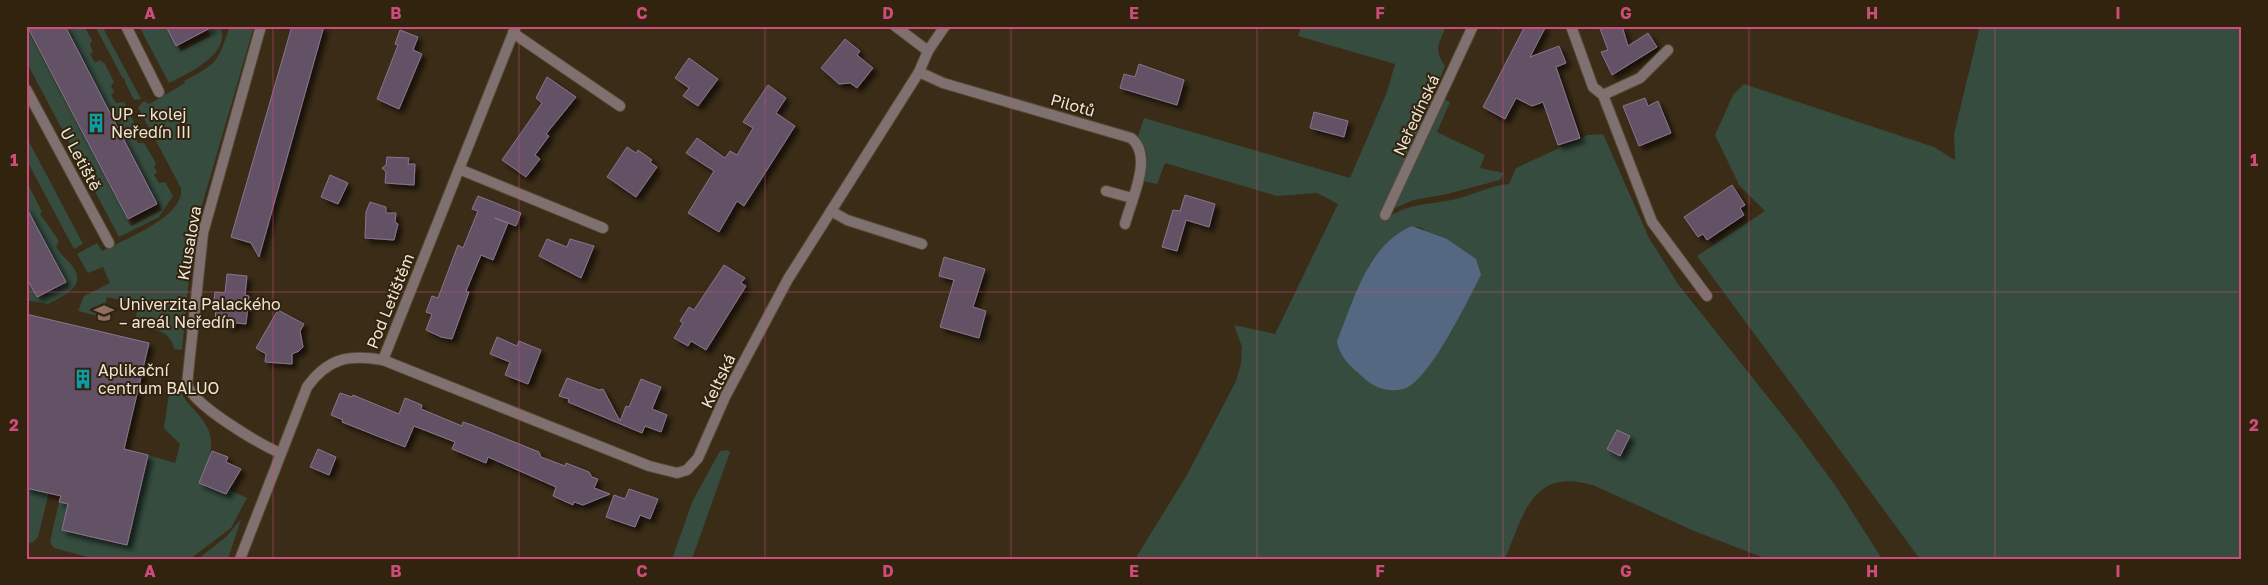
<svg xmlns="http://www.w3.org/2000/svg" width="2268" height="585" font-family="'Golos Text',sans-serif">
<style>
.green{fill:#354c3f;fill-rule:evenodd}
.water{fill:#546981}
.building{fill:#635166;stroke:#88758b;filter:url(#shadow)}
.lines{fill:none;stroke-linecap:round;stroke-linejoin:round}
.lane-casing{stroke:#584a36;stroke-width:12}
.street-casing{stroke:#584a36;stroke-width:12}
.lane{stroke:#7f716f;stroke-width:10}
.street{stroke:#7f716f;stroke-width:10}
.grid{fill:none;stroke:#cd4c7a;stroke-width:1;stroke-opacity:0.55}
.labels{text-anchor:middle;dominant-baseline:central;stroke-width:4;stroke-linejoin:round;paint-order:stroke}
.street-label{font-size:16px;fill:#efe6d9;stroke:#31230d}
.poi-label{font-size:16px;fill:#efe6d9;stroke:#31230d;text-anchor:start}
.neatline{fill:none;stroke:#cd4c7a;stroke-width:2}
.grid-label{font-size:16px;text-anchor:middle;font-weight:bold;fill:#cd4c7a}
</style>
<defs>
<filter id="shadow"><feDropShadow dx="4.5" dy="4.5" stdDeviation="2.5" flood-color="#0009"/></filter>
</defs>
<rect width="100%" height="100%" fill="#3b2c17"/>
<g class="green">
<path d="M 26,26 L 131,226 L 162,210 L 158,201 L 156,202 L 65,26 L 84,26 L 92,40 L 90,45 L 93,52 L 90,54 L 95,63 L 100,60 L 105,64 L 114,82 L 111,86 L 114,92 L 111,95 L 116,103 L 124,102 L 134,122 L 132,126 L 136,132 L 133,134 L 138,143 L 144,143 L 156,163 L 154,167 L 157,172 L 154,175 L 159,183 L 165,182 L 173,196 L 159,217 L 119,237 L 26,61 Z"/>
<path d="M 95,26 L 102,26 L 141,99 L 134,100 L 125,82 L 125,78 L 123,79 Z"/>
<path d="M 139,26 L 166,26 L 181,51 L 211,36 L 207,28 L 203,26 L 219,26 C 234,53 187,74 169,83 Z"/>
<path d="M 230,26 L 254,26 L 193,236 L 182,350 L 174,349 C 171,330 151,328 134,324 L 139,304 L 107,297 L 102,317 L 78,311 L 84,296 L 110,283 L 103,267 L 88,273 L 77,254 L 97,243 L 102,251 C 123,240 185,217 181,188 L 138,107 L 144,101 L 149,104 L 185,83 L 184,81 C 218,63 217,63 230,26 Z"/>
<path d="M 1301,26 L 1446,26 C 1439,45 1433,48 1445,66 L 1434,94 L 1450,102 L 1437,132 L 1485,155 L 1480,168 L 1504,173 L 1500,180 L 1447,194 L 1414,200 L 1383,213 L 1388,217 C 1412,202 1430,205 1456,199 C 1474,195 1491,185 1509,184 L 1516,168 L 1588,135 L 1603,134 L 1649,238 L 1678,284 L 1798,435 L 1835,485 L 1882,559 L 1767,559 L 1694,531 L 1595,486 C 1533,466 1524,513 1505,559 L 1135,559 L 1187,475 L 1236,381 L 1241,363 L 1242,347 L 1234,325 L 1275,334 L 1338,204 L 1317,193 L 1277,196 L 1165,163 L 1157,184 L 1143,181 C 1148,157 1151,156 1138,136 L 1144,118 L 1350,178 L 1387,92 L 1395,64 L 1298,36 ZM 1412,226 L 1422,228 L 1481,275 L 1450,334 L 1421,376 L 1368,267 C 1381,249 1391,235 1412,226 Z"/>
<path d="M 1980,26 L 2242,26 L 2242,559 L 1920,559 L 1697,256 L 1765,211 L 1739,185 L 1715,135 L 1733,95 L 1744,84 L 1934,147 L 1955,160 L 1954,134 Z"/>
<path d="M 26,136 L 83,244 L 74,249 L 26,159 Z"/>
<path d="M 26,180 L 42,212 L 40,214 L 59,241 L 56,246 C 59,253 65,258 70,263 C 90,286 64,295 48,304 L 26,300 L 26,277 L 37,297 L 66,281 L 26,207 Z"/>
<path d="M 170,387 L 180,389 C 183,399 191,406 198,414 C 220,439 210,457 199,483 L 226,494 L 228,489 L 247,498 L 231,528 L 190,559 L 95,559 L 54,548 L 50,542 L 59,502 L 68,504 L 63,530 L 127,544 L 148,455 L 175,463 L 180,444 L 164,428 Z"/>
<path d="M 48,431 L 63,434 L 38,537 L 32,543 L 26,542 L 26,488 L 34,490 Z"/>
<path d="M 727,450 L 730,452 L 692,559 L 672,559 L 693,500 L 720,451 Z"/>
<path d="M 241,519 L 228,559 L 198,559 L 227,536 Z"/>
</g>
<path class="water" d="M 1412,226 L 1447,239 L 1476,259 L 1481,275 C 1467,302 1433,373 1408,387 C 1395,394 1375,389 1365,379 C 1352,367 1340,359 1337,341 C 1354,300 1367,245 1412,226 Z"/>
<g class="building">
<path d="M 27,26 L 65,26 L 157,204 L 128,219 Z"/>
<path d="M 166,26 L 214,26 L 176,46 Z"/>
<path d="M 292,26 L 324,26 L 259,257 L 251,243 L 231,237 Z"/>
<path d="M 1525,26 L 1546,26 L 1530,57 L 1559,46 L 1566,63 L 1556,67 L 1580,138 L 1558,145 L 1543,102 L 1532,106 L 1516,98 L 1505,119 L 1483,107 Z"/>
<path d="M 1599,26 L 1622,26 L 1628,46 L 1648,33 L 1657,47 L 1612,75 L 1601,52 L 1608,50 Z"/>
<path d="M 400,30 L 418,37 L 413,50 L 422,54 L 399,109 L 377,99 L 398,45 L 395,44 Z"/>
<path d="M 845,39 L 860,51 L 857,55 L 873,68 L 857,88 L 850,83 L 839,84 L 821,68 Z"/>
<path d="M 689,58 L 718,79 L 698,106 L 683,96 L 689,88 L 675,78 Z"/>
<path d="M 1139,64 L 1184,80 L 1177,105 L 1120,88 L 1124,74 L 1135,77 Z"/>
<path d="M 547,77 L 576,97 L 546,134 L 549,136 L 535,155 L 540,159 L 526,177 L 502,160 L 542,103 L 536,98 Z"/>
<path d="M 768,85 L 786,98 L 776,113 L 795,126 L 744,206 L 737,201 L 719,232 L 688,213 L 714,171 L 686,153 L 697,138 L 725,158 L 730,151 L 737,155 L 753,128 L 743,122 Z"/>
<path d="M 1645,98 L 1648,106 L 1658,101 L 1671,133 L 1639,146 L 1623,106 Z"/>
<path d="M 1314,112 L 1348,121 L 1344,137 L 1310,128 Z"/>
<path d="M 627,147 L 636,153 L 638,150 L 652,160 L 650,162 L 657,167 L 636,197 L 607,177 Z"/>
<path d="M 387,157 L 409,158 L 408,164 L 415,164 L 414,185 L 385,183 L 386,172 L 382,168 L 386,165 Z"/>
<path d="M 330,175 L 348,183 L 338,204 L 321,197 Z"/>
<path d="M 1732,185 L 1745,205 L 1740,208 L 1744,215 L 1707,240 L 1703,234 L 1698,237 L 1684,217 Z"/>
<path d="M 1185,195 L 1215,204 L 1209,227 L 1186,220 L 1177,251 L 1162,247 L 1173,210 L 1180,211 Z"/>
<path d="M 478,196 L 521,213 L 516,226 L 495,218 L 508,223 L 493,260 L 481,255 L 466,291 L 469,292 L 452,339 L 441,337 L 426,330 L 432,314 L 426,312 L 432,296 L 438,298 L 458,245 L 463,248 L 478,211 L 472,209 Z"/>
<path d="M 370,202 L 386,207 L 386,213 L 396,213 L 395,222 L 398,224 L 394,240 L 365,238 L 366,212 Z"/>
<path d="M 26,207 L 66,282 L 37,297 L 26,277 Z"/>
<path d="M 547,239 L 567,247 L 570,239 L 594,246 L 581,278 L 539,256 Z"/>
<path d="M 944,257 L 985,269 L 973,307 L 986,311 L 979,338 L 940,327 L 954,280 L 939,276 Z"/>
<path d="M 724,265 L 745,278 L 741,283 L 746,286 L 706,350 L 691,341 L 688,346 L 674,338 L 683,323 L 680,321 L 689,307 L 694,310 Z"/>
<path d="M 227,274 L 247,276 L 245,295 L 249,296 L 246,324 L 236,323 L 230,328 L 225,322 L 215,320 L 216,309 L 213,308 L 215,292 L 225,293 Z"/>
<path d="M 278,310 L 304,324 L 300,331 L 303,347 L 299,351 L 292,354 L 292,364 L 265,362 L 266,354 L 256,348 Z"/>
<path d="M 26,314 L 149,343 L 124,449 L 148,455 L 127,545 L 62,530 L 68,504 L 59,502 L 61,496 L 26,488 Z"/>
<path d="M 497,337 L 517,346 L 519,341 L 541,350 L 528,384 L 505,375 L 510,362 L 490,354 Z"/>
<path d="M 567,378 L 599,390 L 603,389 L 620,421 L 626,406 L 629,407 L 641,379 L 661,387 L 652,409 L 667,415 L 661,432 L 645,426 L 642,433 L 568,402 L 569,399 L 559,396 Z"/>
<path d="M 340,393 L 352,397 L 353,395 L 399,414 L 405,398 L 422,405 L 421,409 L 462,426 L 463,422 L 472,425 L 539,452 L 541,457 L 565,466 L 566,463 L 589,472 L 592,477 L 598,479 L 594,488 L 610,494 L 583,505 L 574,502 L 573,505 L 553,496 L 556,487 L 488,457 L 486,463 L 452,449 L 455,442 L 414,426 L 405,447 L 342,422 L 343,420 L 331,415 Z"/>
<path d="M 1617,430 L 1630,436 L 1620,456 L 1607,449 Z"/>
<path d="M 318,449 L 336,457 L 329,475 L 310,467 Z"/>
<path d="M 212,451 L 228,457 L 226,462 L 241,469 L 226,494 L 199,483 Z"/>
<path d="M 629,489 L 658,499 L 650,519 L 640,515 L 635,527 L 606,517 L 614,495 L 625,499 Z"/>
</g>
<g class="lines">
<defs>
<g id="lane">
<path d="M 1603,95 L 1652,222 L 1707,296"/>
<path d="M 1106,191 L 1132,198"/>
<path d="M 831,211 L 847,220 L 922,244"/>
</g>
<g id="street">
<path d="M 126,26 L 159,92"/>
<path d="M 261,26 L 203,233 L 187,384 C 192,405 260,444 280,453"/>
<path d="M 895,26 L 928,51"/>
<path d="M 1571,26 L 1593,87 L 1603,95 L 1640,78 L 1668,50"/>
<path d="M 513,33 L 620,106"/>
<path d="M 919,72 L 943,83 L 1131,138 C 1154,156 1131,200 1125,224"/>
<path d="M 26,89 L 109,243"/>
<path d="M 459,169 L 603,228"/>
<path d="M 1385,215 L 1473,26"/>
<path d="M 383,360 L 516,26"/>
<path d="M 240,559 L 307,387 C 328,358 349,354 383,360 L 649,466 L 677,473 L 687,470 L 698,458 L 725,397 L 788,279 L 919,72 L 928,51 L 945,26"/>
</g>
</defs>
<use href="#lane" class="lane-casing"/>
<use href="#street" class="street-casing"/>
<use href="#lane" class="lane"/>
<use href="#street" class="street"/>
</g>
<path class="grid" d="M 273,26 L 273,559M 519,26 L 519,559M 765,26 L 765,559M 1011,26 L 1011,559M 1257,26 L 1257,559M 1503,26 L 1503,559M 1749,26 L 1749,559M 1995,26 L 1995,559M 26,292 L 2242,292"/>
<defs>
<symbol id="building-bare" viewBox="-9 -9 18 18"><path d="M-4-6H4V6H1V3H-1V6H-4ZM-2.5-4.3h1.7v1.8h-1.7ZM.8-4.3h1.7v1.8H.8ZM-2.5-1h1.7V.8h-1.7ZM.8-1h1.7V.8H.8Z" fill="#0f9aa8" stroke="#31230d" stroke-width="2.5" paint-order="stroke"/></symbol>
<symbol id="university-bare" viewBox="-9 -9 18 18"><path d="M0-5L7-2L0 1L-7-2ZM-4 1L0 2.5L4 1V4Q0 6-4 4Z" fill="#8d6e63" stroke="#31230d" stroke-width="2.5" paint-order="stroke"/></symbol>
</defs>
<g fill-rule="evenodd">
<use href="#building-bare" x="82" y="109" width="28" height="28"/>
<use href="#university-bare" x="90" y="299" width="28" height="28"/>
<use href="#building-bare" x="69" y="365" width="28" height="28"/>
</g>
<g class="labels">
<g class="street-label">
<text transform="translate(1073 105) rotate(16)">Pilotů</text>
<text transform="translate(1416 115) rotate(-65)">Neředínská</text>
<text transform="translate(81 159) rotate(62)">U Letiště</text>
<text transform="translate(189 243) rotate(-80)">Klusalova</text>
<text transform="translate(390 301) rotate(-68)">Pod Letištěm</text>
<text transform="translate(718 381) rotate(-64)">Keltská</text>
</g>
<g class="poi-label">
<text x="111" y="114">UP – kolej<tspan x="111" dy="18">Neředín III</tspan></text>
<text x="119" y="304">Univerzita Palackého<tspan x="119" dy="18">– areál Neředín</tspan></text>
<text x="98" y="370">Aplikační<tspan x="98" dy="18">centrum BALUO</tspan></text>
</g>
</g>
<rect width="2268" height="585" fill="none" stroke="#31230d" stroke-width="55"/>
<rect x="28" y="28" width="2212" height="530" class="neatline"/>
<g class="grid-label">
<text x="150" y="19">A</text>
<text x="396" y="19">B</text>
<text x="642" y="19">C</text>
<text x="888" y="19">D</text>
<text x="1134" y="19">E</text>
<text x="1380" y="19">F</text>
<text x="1626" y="19">G</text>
<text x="1872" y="19">H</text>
<text x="2118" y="19">I</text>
<text x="14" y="166">1</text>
<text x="2254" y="166">1</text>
<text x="14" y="431">2</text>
<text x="2254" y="431">2</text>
<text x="150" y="577">A</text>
<text x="396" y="577">B</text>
<text x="642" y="577">C</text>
<text x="888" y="577">D</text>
<text x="1134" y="577">E</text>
<text x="1380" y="577">F</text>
<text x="1626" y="577">G</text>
<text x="1872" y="577">H</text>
<text x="2118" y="577">I</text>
</g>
</svg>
